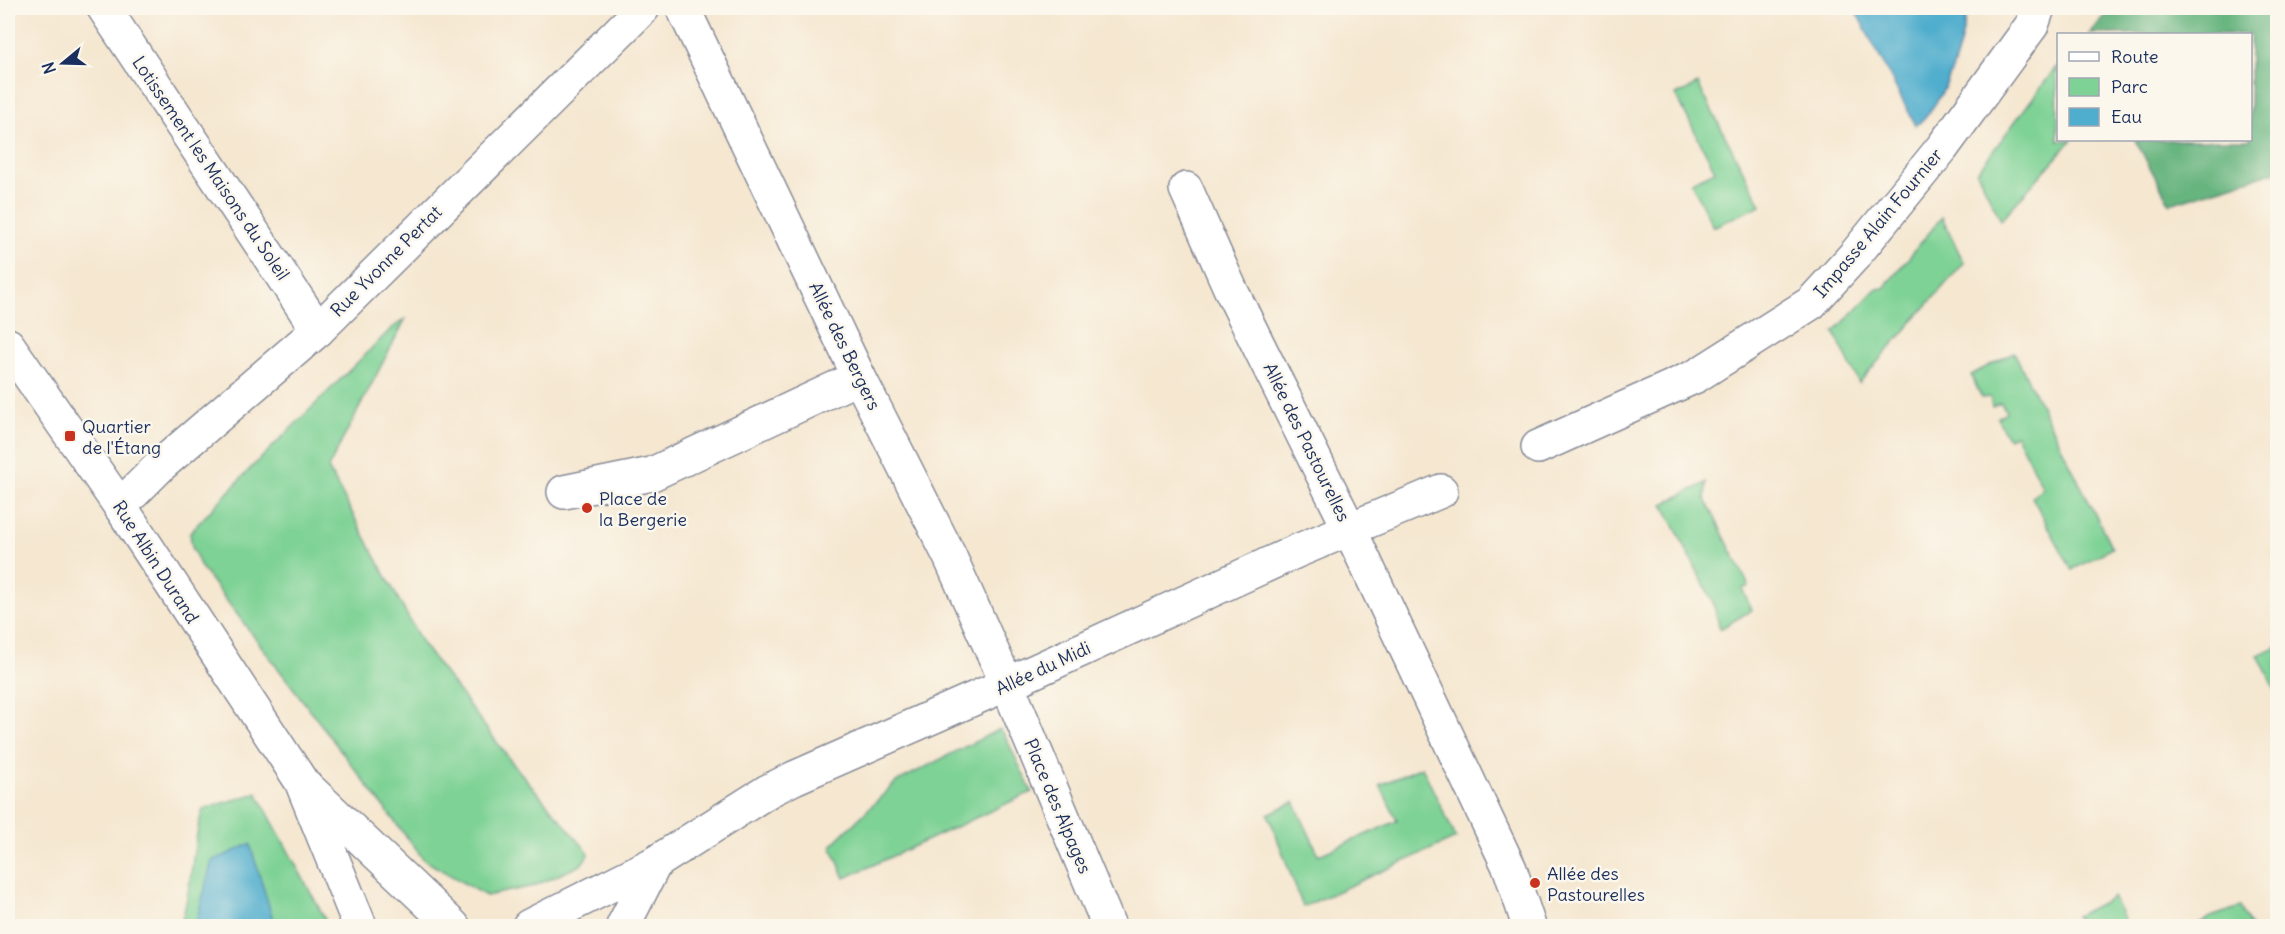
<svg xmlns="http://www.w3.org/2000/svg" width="2285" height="934" font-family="Delius,sans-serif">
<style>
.green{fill:#7ed295;stroke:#4c807a;stroke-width:1.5}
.forest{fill:#66b47e;stroke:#40726e;stroke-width:1.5}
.water{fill:#4fadcd;stroke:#356e96;stroke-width:1.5}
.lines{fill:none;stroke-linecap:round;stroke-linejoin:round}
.minor-casing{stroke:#888b97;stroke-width:36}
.minor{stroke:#fff;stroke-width:33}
.poi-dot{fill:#c8321e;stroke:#fbf7ec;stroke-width:2}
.labels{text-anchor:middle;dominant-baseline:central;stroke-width:5;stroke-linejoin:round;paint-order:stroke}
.street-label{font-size:18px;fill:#1b2f5e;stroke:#fbf7ec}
.poi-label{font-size:18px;fill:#1b2f5e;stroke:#fbf7ec;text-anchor:start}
</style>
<rect width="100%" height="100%" fill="#fbf7ec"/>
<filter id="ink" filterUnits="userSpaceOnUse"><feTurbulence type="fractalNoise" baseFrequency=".0167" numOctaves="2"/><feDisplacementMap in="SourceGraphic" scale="12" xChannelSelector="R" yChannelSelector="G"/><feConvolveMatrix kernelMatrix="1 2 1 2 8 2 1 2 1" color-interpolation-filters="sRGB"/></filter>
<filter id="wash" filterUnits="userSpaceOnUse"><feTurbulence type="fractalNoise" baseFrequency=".008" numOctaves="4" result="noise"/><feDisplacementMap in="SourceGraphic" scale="24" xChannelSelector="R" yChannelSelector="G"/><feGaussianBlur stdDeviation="1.35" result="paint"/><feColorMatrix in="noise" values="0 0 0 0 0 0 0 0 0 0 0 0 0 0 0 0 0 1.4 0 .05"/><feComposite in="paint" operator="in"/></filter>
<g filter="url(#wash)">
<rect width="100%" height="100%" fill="#f5e7d0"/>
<g class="green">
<path d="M 2057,66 L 2058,140 L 2072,140 L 2001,220 L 1977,172 Z"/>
<path d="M 1698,84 L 1761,205 L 1713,227 L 1691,182 L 1715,171 L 1676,95 Z"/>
<path d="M 1942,217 L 1964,263 L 1859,383 L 1834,332 L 1876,289 L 1884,288 Z"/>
<path d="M 406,318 L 328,468 L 422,643 L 514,765 L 589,853 L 581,865 L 534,886 L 486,896 L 424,860 L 201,567 L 192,547 L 190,533 L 197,525 L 248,471 L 391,329 Z"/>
<path d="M 2014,352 L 2112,548 L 2072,570 L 2032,497 L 2043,488 L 2016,435 L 2008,438 L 1997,418 L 2006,412 L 2001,403 L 1992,407 L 1990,397 L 1982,398 L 1971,375 Z"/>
<path d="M 1706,483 L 1705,498 L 1749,586 L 1742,589 L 1752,610 L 1720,629 L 1713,602 L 1663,504 Z"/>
<path d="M 2277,646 L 2277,693 L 2258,655 Z"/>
<path d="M 1000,729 L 1004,734 L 1032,792 L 845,878 L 831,846 L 896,782 Z"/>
<path d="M 1422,767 L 1456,838 L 1303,907 L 1268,814 L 1294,802 L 1319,855 L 1397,821 L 1380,785 Z"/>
<path d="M 257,793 L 325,919 L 326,926 L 180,926 C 193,888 191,847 203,809 Z"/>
<path d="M 2113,897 L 2128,926 L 2081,926 L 2076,916 Z"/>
<path d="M 2240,907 L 2250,926 L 2194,926 L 2211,917 Z"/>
</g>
<path class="forest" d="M 2113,8 L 2277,8 L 2277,171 L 2170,204 L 2135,140 L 2250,140 L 2250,34 L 2089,34 Z"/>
<g class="water">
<path d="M 1854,8 L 1968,8 C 1960,50 1949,97 1916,126 Z"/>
<path d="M 250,844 L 275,926 L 195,926 L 212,861 Z"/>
</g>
</g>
<g filter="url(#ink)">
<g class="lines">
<defs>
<g id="minor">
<path d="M 104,8 L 318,330"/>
<path d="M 683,8 L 859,377 L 950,557 L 1007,684 L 1109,926"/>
<path d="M 1186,189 L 1230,288 L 1350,530 L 1510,869 L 1529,926"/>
<path d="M 8,345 L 120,506 L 301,781 L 360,926"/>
<path d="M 1538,447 L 1696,376 L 1811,303 L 1854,256 L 1942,148 L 2032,25 L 2038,8"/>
<path d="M 564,492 L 652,474 L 859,377"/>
<path d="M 120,506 L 161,465 L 318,330 L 643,8"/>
<path d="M 309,789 L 453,926"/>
<path d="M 529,926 L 655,863 L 768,791 L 794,778 L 1007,684 L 1297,551 L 1441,491"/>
<path d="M 623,926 L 655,863"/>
</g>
</defs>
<use href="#minor" class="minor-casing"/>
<use href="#minor" class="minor"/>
</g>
</g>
<g class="poi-dot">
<rect x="64" y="430" width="12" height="12" rx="3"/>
<circle cx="587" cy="508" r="6"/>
<circle cx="1535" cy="883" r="6"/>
</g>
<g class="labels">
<g class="street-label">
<text transform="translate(211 168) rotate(56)">Lotissement les Maisons du Soleil</text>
<text transform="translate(1878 223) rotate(-50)">Impasse Alain Fournier</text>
<text transform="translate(386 261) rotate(-45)">Rue Yvonne Pertat</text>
<text transform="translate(845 346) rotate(64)">Allée des Bergers</text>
<text transform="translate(1307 442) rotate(64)">Allée des Pastourelles</text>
<text transform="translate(156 562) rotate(57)">Rue Albin Durand</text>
<text transform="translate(1043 668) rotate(-25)">Allée du Midi</text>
<text transform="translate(1058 806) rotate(67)">Place des Alpages</text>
</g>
<g class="poi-label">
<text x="82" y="426">Quartier<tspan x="82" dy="21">de l'Étang</tspan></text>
<text x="599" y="498">Place de<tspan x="599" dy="21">la Bergerie</tspan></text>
<text x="1547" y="873">Allée des<tspan x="1547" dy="21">Pastourelles</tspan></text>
</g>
</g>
<rect width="2285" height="934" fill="none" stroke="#fbf7ec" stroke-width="30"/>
<rect x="2057" y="33" width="195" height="108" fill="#fbf7ec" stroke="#a1a7b3" stroke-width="1.5"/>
<rect x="2069" y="52" width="30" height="9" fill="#ffffff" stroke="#a1a7b3" stroke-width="1.5"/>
<text x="2111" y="63" font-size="18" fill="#1b2f5e">Route</text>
<rect x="2069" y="78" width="30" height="18" fill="#7ed295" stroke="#a1a7b3" stroke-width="1.5"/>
<text x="2111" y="93" font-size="18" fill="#1b2f5e">Parc</text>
<rect x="2069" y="108" width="30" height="18" fill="#4fadcd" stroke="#a1a7b3" stroke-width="1.5"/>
<text x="2111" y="123" font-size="18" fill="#1b2f5e">Eau</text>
<g transform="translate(63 63) rotate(251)" stroke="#fbf7ec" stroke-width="4.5" paint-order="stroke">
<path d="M0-4.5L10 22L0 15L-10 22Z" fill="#1b2f5e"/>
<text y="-9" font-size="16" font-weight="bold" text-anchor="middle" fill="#1b2f5e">N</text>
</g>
</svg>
